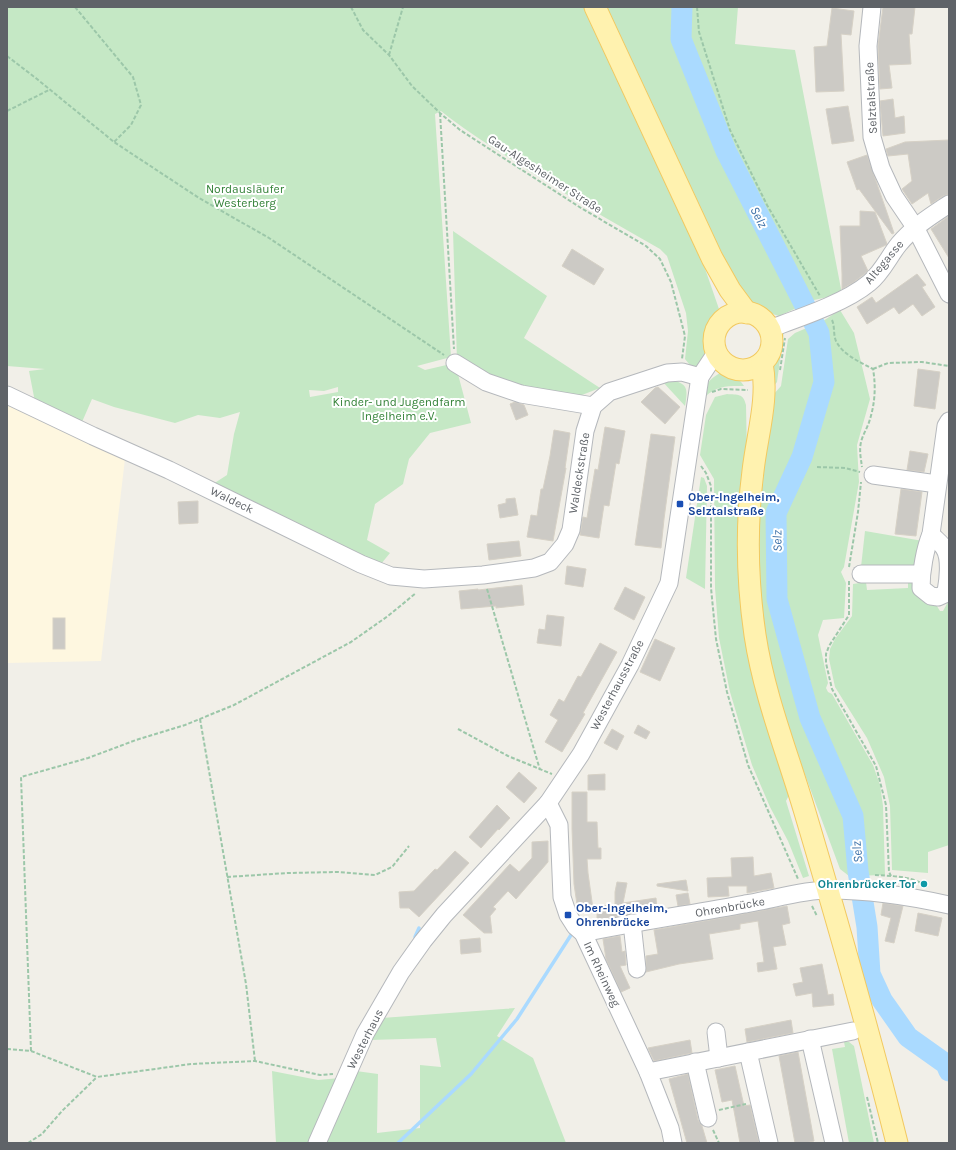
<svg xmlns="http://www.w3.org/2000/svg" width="956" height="1150" font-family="Karla,sans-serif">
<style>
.commercial{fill:#fef7e0}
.green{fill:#c5e8c5;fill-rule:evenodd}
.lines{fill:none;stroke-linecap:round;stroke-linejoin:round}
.stream{stroke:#aadaff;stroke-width:3.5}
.river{stroke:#aadaff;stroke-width:21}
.building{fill:#cccac5;stroke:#d6d1c6}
.minor-casing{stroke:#b5b8bc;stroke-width:19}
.major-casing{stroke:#f2c960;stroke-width:23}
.path{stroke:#9cc7a9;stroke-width:2;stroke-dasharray:4 2;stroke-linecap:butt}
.minor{stroke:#fff;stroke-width:17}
.major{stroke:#fff2af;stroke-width:21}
.transit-dot{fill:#1a4fb4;stroke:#fff;stroke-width:1.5}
.culture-dot{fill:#0f9aa8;stroke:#fff;stroke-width:1.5}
.labels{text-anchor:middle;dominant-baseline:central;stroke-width:4;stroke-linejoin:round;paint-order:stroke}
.street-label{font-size:12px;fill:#5f6368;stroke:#fff}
.park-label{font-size:12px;fill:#348238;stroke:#fff}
.transit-label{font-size:12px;font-weight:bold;fill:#164399;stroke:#fff;text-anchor:start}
.culture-label{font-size:12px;font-weight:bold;fill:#0d838f;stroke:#fff;text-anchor:end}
.water-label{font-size:13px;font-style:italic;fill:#4174aa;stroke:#fff}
</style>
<rect width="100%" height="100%" fill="#f1efe8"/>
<path class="commercial" d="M 7,405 L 125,459 L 101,661 L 7,663 Z"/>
<g class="green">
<path d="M 7,7 L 587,7 L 701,257 L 719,309 L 708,328 L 703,365 L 694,370 L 685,359 L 688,331 L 686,313 L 667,256 L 660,249 C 608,220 556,189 506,156 C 483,141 462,128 441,111 L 435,114 L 451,357 L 417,366 L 425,370 L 455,363 L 471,423 L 430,433 L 409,459 L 403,484 L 375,504 L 367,540 L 390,553 L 381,564 L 210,486 L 227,475 L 234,434 L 240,412 L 220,418 L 198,415 L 175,423 L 114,407 L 92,399 L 82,422 L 35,402 L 29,371 L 45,369 L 7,366 ZM 338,387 L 338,392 L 310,397 L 309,390 L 324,391 Z"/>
<path d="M 604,7 L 738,7 L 735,44 L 795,50 L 842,294 L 814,300 L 779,316 C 759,310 749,302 737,285 Z"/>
<path d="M 453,231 L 547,296 L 524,338 L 600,388 L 569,400 L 521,390 L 457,361 Z"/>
<path d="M 840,310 L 854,333 L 870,399 L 857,445 L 859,482 L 844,567 L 841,572 L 846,583 L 844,618 L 823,620 L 818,635 L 828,683 L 826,688 L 828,692 L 832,694 L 873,765 L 880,785 L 883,806 L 885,875 L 849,876 L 840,869 L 775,694 L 758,607 L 756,511 L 773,395 L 781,386 L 788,339 L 795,333 L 823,321 Z"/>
<path d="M 784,331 L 777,382 L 773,387 L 769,369 L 777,350 L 779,340 Z"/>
<path d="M 720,373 C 732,373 738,377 744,386 C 729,386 717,385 705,397 C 704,384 710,379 720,373 Z"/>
<path d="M 670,380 C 688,383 688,389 685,406 L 662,381 Z"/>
<path d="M 727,394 C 738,395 743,393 746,405 L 747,458 L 742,534 L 789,795 L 786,801 L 809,876 L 803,878 L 788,841 L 770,807 L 752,765 L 730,692 L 719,638 L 715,588 L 714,479 L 700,455 L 706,415 L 715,397 Z"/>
<path d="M 701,477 L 704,478 L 707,486 L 705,589 L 686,578 Z"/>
<path d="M 865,531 L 923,541 L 919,562 L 913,568 L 861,567 Z"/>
<path d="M 908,580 L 914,580 L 933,600 L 940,611 L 943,611 L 949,600 L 949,845 L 928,852 L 928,873 L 892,870 L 890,806 L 884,777 L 867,738 L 835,687 L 829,659 L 830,649 L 835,639 L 852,616 L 853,584 L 866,582 L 867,590 L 908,588 Z"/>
<path d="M 515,1008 L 497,1036 L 533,1058 L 566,1143 L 327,1143 L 356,1071 L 378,1074 L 377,1133 L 420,1128 L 420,1065 L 441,1067 L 436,1038 L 370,1040 L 382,1018 Z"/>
<path d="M 844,1042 L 849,1042 L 854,1046 L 874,1143 L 849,1143 L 832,1049 L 845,1047 Z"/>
<path d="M 272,1071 L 318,1080 L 340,1078 L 313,1143 L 276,1143 Z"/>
</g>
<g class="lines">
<g class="stream">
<path d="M 415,937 L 419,928"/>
<path d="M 398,1143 L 471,1074 L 517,1019 L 571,935"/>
</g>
<path class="river" d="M 682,7 L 681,39 L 726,151 L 819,333 L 824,382 L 802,457 L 776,513 L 777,599 L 810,718 L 853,816 L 858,871 L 867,927 L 870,974 L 882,1000 L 908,1037 L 946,1064 L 949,1071"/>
</g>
<g class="building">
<path d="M 883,7 L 915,7 L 912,34 L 909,34 L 911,64 L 889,65 L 892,88 L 880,89 L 878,46 Z"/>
<path d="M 832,8 L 854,11 L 851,35 L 841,34 L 844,91 L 816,92 L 814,47 L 827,46 Z"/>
<path d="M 893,99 L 895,118 L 904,116 L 905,133 L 883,136 L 880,101 Z"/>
<path d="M 848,106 L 854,141 L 832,144 L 826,109 Z"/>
<path d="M 949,140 L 949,194 L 943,196 L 931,204 L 928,193 L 912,204 L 902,189 L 912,181 L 908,154 L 888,156 L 886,149 L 905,142 Z"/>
<path d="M 867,155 L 894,233 L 892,234 L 859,189 L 857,190 L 847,162 Z"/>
<path d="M 860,211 L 875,212 L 887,244 L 886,245 L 861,256 L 868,271 L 854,282 L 842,289 L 842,274 L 840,226 L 860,226 Z"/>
<path d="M 949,216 L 949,258 L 931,229 Z"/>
<path d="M 572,249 L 604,269 L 594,285 L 562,266 Z"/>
<path d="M 917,274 L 926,285 L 922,287 L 935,307 L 922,316 L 913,304 L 899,314 L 894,307 L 867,324 L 857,307 L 872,297 L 876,303 Z"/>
<path d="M 918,369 L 940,372 L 935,409 L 914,406 Z"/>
<path d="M 658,387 L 680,407 L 665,424 L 641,402 L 655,388 Z"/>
<path d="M 515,402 L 524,405 L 528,415 L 516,420 L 510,404 Z"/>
<path d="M 605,427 L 625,431 L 619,464 L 616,463 L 609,506 L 604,505 L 599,538 L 580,535 L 583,517 L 587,518 L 595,469 L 598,470 Z"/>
<path d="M 554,430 L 570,433 L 565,468 L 566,468 L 553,541 L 527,537 L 531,515 L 537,516 L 541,489 L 543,489 L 550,456 Z"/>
<path d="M 651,434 L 675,437 L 664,519 L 661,548 L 635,545 Z"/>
<path d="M 910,451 L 928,454 L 924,472 L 907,470 Z"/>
<path d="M 901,489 L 922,492 L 916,536 L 895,534 Z"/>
<path d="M 515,498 L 518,515 L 500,518 L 498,505 L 506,503 L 506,499 Z"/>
<path d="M 198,501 L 198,523 L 179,524 L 178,502 Z"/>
<path d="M 519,541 L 521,556 L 489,560 L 487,544 Z"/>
<path d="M 567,566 L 586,569 L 583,587 L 565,584 Z"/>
<path d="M 522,585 L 524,605 L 496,608 L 496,606 L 461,609 L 459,591 L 478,589 L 478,590 Z"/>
<path d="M 625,587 L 645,597 L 634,620 L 614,609 Z"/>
<path d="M 547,615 L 564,617 L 561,646 L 537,643 L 539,629 L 545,630 Z"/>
<rect x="53" y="618" width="12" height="31"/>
<path d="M 655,639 L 675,648 L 660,681 L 640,672 Z"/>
<path d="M 600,643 L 617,652 L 583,713 L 585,714 L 562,752 L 545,742 L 558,720 L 550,715 L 559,699 L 564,702 L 578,676 L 581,677 Z"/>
<path d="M 638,725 L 650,732 L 646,739 L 634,733 Z"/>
<path d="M 612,729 L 624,736 L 617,750 L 604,743 Z"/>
<path d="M 519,772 L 537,788 L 524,803 L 506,787 Z"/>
<path d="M 605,774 L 605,790 L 588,790 L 588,775 Z"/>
<path d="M 572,792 L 587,792 L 587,822 L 597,822 L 598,848 L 601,848 L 601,859 L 587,859 L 588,873 L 593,909 L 578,911 L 574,884 L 572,828 Z"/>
<path d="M 497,805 L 510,818 L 499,830 L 498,829 L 481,848 L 469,837 Z"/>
<path d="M 548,841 L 548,862 L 516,899 L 508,891 L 493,907 L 496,909 L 490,916 L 492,933 L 484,933 L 463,915 L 510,864 L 519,872 L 532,858 L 532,842 Z"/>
<path d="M 455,851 L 469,863 L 419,917 L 409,908 L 400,908 L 399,892 L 414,891 L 435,869 L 437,870 Z"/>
<path d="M 753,857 L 754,876 L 771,873 L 774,888 L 747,893 L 747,886 L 728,886 L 729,896 L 708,897 L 707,878 L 732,877 L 731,858 Z"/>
<path d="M 686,880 L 688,891 L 657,886 L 657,884 Z"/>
<path d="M 617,882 L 627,883 L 623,903 L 656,898 L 657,909 L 597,920 L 597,906 L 615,905 L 615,892 Z"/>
<path d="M 688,893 L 690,904 L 678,906 L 676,895 Z"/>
<path d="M 883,903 L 903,906 L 894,943 L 885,941 L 891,918 L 881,915 Z"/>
<path d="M 787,906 L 790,923 L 782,925 L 786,945 L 773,947 L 777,969 L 758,972 L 757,963 L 764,962 L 758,921 L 740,924 L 740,929 L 709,934 L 713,959 L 679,964 L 646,972 L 646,956 L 658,954 L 654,930 Z"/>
<path d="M 918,913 L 942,918 L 938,936 L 915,931 Z"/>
<path d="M 620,936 L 622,952 L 625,951 L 626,965 L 620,966 L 630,988 L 621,992 L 606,959 L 603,939 Z"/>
<path d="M 480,938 L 481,952 L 461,954 L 460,940 Z"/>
<path d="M 822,964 L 828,995 L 833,994 L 834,1005 L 813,1007 L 812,993 L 796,996 L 793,984 L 803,982 L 800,968 Z"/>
<path d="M 791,1020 L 793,1033 L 747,1042 L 745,1029 Z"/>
<path d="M 690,1040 L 692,1053 L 654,1061 L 648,1048 Z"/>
<path d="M 798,1052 L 814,1141 L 805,1143 L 795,1143 L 779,1056 Z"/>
<path d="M 735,1066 L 744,1106 L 750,1105 L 759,1143 L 740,1143 L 732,1100 L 722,1102 L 715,1070 Z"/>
<path d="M 688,1074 L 698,1120 L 702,1126 L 707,1143 L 687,1143 L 669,1079 Z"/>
</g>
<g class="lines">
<defs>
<g id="minor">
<path d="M 872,7 L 868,46 L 872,137 L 881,168 L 894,196 L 915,227 L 949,294"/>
<path d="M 769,329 C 799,318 845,303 869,283 C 882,273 889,256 899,244 C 913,227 931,216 949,204"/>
<path d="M 455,363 L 486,382 L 521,394 L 593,406"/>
<path d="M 7,395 L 93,436 L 169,470 L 361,564 L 391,576 L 424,579 L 483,575 L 534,568 L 550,562 L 565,544 L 571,530 L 585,431 L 593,406 L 609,392 L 667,373 L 682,372 L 700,377"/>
<path d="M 949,421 L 946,426 L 931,534 C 925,549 921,571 921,588 L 931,596 L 938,597 L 949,592"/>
<path d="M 873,475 L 937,484"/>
<path d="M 931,534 C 935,539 941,543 944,548 C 951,558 948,581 946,592"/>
<path d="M 861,574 L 921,574"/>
<path d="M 548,803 L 559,825 L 562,897 L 568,915 L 575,926 L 583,933 L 648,1072 L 670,1128 L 673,1143"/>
<path d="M 632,923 L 637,969"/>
<path d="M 583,933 C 636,922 691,914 745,904 C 771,900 802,890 828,890 C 869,890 909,896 949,905"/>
<path d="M 716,1032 L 719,1058"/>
<path d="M 810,1039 L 834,1143"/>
<path d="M 748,1052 L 769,1143"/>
<path d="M 695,1062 L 708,1118"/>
<path d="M 648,1072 L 853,1031"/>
<path d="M 317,1143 L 365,1034 L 401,972 L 423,941 L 444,915 L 548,803 L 581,754 L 630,665 L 669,583 L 700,377 L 716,353"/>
</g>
<g id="major">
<path d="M 595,7 L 712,258 L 730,290 L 747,313"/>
<circle cx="743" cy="341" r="29"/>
<path d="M 762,363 C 769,399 757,435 753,471 C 746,525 747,580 755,635 C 764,695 787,752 804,809 C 837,920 869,1031 897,1143"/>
</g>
</defs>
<use href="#minor" class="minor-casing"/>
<use href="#major" class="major-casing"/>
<g class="path">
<path d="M 75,7 L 133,77 L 141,105 L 131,125 L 114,142"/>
<path d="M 351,7 L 363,30 L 389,55 L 412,86 L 440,113 L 460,130 L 581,208 L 646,246 L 660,259 L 671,282 L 685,336 L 682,359"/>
<path d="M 697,7 L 699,32 L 730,130 L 767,205 L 820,296"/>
<path d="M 389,55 L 403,7"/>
<path d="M 7,56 L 37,79 L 114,142 L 199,198 L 269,238 L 444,355"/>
<path d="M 7,111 L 49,90"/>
<path d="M 440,113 L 454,349"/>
<path d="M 832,320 C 835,326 833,334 836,341 C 843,355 860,362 873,369 C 876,386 875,403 870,419 C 868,427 863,434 861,442 C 859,451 861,459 862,467"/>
<path d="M 873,369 L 888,363 L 922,362 L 949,366"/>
<path d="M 780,370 L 785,338"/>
<path d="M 712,392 L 721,389 L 748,390"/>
<path d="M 701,466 L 706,473 L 711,486 L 711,588 L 716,639 L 727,692 L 748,765 L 798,879"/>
<path d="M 817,467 L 845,468 L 860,472"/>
<path d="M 849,567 L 858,512 L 861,482"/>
<path d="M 849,581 L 849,615 L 829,646 L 826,654 L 826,663 L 832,689 L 876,766 L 886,805 L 889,872 L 891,876"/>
<path d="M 487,589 L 540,770"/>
<path d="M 200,719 L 246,984 L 255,1061"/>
<path d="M 458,729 L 508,756 L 552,774"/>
<path d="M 875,875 C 891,876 909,876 923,884"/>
<path d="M 227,877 L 287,873 L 338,872 L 375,875 L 392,867 L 409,846"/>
<path d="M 812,906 L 817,916"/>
<path d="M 7,1049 L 31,1051 L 97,1077 L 191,1064 L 255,1061 L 320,1075 L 333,1074"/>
<path d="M 31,1051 L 21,777 L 88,758 L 136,740 L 185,725 L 234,705 L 351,642 L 388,616 L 416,593"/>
<path d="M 867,1097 L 878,1143"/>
<path d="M 719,1110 L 746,1104"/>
<path d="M 713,1130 L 719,1143"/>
<path d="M 28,1143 L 42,1134 L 62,1111 L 97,1077"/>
</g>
<use href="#minor" class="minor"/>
<use href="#major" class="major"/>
</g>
<g class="transit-dot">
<rect x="676" y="500" width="8" height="8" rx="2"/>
<rect x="564" y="911" width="8" height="8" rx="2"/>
</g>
<circle class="culture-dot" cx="924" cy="884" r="4"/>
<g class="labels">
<g class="street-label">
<text transform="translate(871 98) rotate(-93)">Selztalstraße</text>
<text transform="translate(545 174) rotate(33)">Gau-Algesheimer Straße</text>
<text transform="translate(884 262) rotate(-50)">Altegasse</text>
<text transform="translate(579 473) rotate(-81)">Waldeckstraße</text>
<text transform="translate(232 500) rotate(26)">Waldeck</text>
<text transform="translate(617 685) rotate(-62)">Westerhausstraße</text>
<text transform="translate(730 907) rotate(-10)">Ohrenbrücke</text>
<text transform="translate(602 974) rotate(65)">Im Rheinweg</text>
<text transform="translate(365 1039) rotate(-63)">Westerhaus</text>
</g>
<g class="park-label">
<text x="245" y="189">Nordausläufer<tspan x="245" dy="14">Westerberg</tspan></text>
<text x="399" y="402">Kinder- und Jugendfarm<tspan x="399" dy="14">Ingelheim e.V.</tspan></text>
</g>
<g class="transit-label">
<text x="688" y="497">Ober-Ingelheim,<tspan x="688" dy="14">Selztalstraße</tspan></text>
<text x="576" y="908">Ober-Ingelheim,<tspan x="576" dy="14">Ohrenbrücke</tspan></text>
</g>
<g class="culture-label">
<text x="916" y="884">Ohrenbrücker Tor</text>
</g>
<g class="water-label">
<text transform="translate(759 217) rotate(63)">Selz</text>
<text transform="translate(777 541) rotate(-91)">Selz</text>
<text transform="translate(857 852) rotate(-96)">Selz</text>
</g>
</g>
<rect width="956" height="1150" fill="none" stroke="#5f6368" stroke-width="16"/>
</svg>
